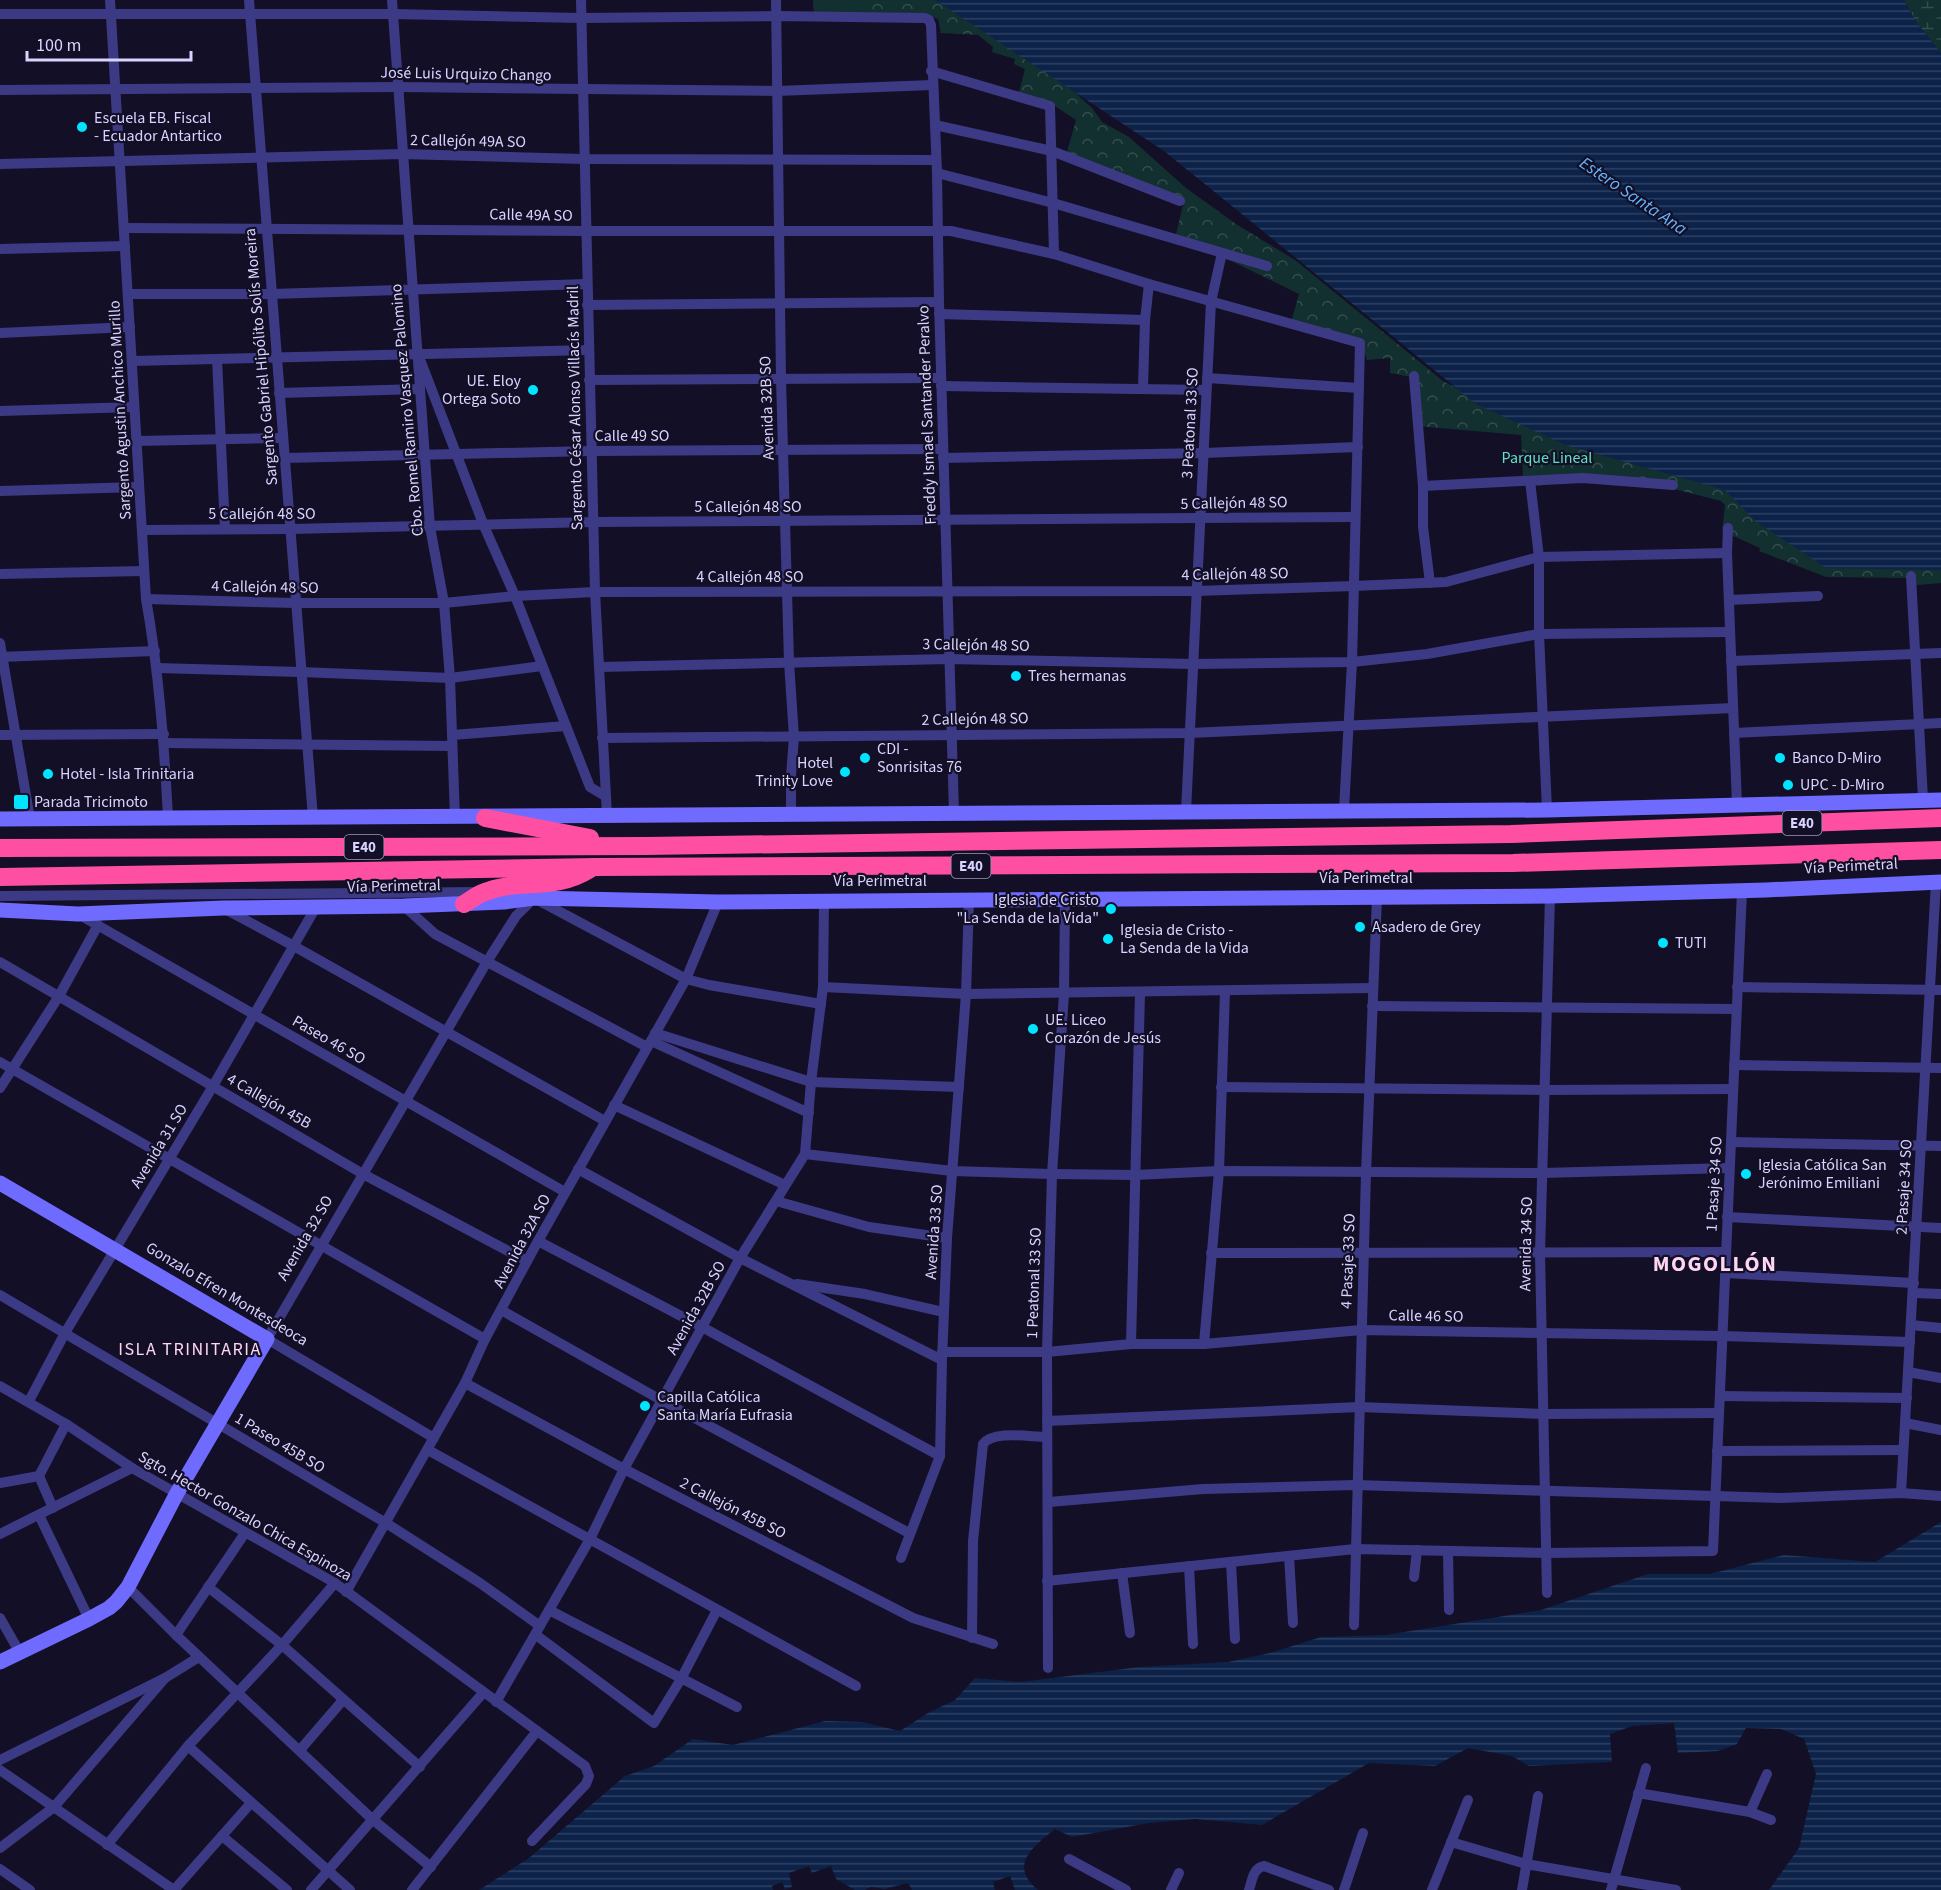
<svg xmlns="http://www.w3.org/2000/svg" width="1941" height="1890" font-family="'Source Sans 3',sans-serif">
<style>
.wetland{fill:url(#wetland-marsh)}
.park{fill:url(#park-crowns)}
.pitch{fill:#12302f}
.water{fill:url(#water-rules)}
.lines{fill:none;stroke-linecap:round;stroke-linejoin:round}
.street{stroke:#3d3a85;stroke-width:10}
.secondary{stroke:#6f6bff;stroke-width:15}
.highway{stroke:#ff4fa3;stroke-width:18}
.poi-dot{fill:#00e5ff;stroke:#130f26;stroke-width:2}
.labels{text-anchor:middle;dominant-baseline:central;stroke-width:4.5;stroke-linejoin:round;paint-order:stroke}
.shield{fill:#130f26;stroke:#9e99be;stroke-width:1.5}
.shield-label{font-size:15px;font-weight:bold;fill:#d9d4ff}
.street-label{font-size:16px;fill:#d9d4ff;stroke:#130f26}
.poi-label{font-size:16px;fill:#d9d4ff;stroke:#130f26;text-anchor:start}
.park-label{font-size:16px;fill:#5fe0c0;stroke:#130f26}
.water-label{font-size:18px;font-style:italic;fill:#62b6ff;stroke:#130f26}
.neighbourhood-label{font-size:18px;letter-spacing:1.5px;fill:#ffd6f0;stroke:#130f26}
.district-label{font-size:22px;font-weight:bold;letter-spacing:1.5px;fill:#ffd6f0;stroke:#130f26}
</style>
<defs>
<pattern id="wetland-marsh" width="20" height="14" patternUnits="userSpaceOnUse" patternTransform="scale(1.5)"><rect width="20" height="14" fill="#12302f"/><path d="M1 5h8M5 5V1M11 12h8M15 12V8" fill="none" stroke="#344d4e"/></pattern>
<pattern id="park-crowns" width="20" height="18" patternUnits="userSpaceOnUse" patternTransform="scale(1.5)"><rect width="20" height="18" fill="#12302f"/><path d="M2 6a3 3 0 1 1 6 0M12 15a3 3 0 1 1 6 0" fill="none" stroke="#344d4e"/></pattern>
<pattern id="water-rules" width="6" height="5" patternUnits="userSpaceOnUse" patternTransform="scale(1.5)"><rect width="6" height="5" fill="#0c2248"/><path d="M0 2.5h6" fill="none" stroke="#2f4163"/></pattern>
</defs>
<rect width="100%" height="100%" fill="#130f26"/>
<path class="wetland" d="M 1904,0 L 1941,0 L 1941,53 L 1916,22 Z"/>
<path class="park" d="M 813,0 L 959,0 L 1057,76 L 1092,108 L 1102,122 L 1129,137 L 1186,188 L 1236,224 L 1295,260 L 1443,381 L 1475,398 L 1669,469 L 1941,564 L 1941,583 L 1917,585 L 1914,581 L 1908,578 L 1826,577 L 1759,551 L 1760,548 L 1722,531 L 1725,505 L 1721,501 L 1674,489 L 1579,477 L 1538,486 L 1535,479 L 1523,478 L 1521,435 L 1416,426 L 1411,377 L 1390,373 L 1390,358 L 1367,360 L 1361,341 L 1291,322 L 1299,294 L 1176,234 L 1183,205 L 1067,152 L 1076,120 L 1052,104 L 1019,92 L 1025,69 L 1014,64 L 1015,59 L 992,52 L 993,47 L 978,35 L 941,33 L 938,19 L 930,16 L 814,12 Z"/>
<path class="pitch" d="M 814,0 L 863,0 L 863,11 L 814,10 Z"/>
<g class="water">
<path d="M 935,0 L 1904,0 L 1916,22 L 1941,53 L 1941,570 L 1826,568 L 1755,521 L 1725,490 L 1565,445 L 1476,404 L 1164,151 Z"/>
<path d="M 1941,1522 L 1941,1890 L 1769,1890 L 1799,1848 L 1816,1774 L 1804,1739 L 1781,1729 L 1746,1728 L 1737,1744 L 1718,1751 L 1678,1753 L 1674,1723 L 1632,1726 L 1610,1734 L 1612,1762 L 1529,1766 L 1512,1756 L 1468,1748 L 1435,1766 L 1369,1763 L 1262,1825 L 1195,1819 L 1149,1823 L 1072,1837 L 1055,1829 C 1033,1847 1008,1865 1038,1890 L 1015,1890 L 1010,1876 L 993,1882 L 995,1890 L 912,1890 L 908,1883 L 884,1889 L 871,1887 L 864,1890 L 855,1890 L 836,1879 L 831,1866 L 812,1873 L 809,1866 L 789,1873 L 792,1887 L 785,1889 L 782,1882 L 772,1886 L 773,1890 L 479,1890 L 529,1858 L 625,1776 L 654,1766 L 693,1739 L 733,1745 L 825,1721 L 862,1722 L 900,1731 L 928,1713 L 955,1700 L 975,1678 L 1021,1682 L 1139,1667 L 1228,1662 L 1270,1653 L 1321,1637 L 1386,1635 L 1541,1610 L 1648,1574 L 1710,1574 L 1784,1555 L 1875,1562 Z"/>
</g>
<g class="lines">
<g class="street">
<path d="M 110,0 L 146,599 C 159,672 164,744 168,817"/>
<path d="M 249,0 L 313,818"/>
<path d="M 392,0 L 430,527 L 444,603 L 450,678 L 455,818"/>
<path d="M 581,0 L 595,592 L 607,815"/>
<path d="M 776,0 L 781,379 L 789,662 L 794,737 L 791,776 L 791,815"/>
<path d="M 0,14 L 393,14 L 581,18 L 777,16 L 925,18 L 929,20 L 931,25 L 937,173 L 939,302 L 954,813"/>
<path d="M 931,71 L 1050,106 L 1054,254"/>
<path d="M 0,90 L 398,87 L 777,91 L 932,85"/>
<path d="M 935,125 L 1052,151 L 1180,201"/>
<path d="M 0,164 L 403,154 L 584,159 L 936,160"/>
<path d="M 937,173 L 1053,203 L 1267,266"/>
<path d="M 124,228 L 586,231 L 951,231 L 1054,254 L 1149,284 L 1360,343 L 1352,662 L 1344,810"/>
<path d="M 0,249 L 125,246"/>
<path d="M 128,294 L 272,294 L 587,284"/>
<path d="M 587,305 L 939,302"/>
<path d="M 939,314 L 1145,320"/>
<path d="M 0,333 L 130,327"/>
<path d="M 217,359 L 225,529"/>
<path d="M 132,361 L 588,350"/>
<path d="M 421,362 L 484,526 L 515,596 L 590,787 L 605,796"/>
<path d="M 1414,376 L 1423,486 L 1423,527 L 1430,583"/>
<path d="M 1207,378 L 1359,388"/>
<path d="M 589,380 L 941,378"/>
<path d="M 941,386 L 1206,390"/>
<path d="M 1143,388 L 1145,320 L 1149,284"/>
<path d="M 279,393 L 420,389"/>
<path d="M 0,411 L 134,407"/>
<path d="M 136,441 L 283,438"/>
<path d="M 284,458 L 591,451 L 943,449"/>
<path d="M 943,458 L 1204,453 L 1358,447"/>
<path d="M 1530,481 L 1539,557 L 1539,634 L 1547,810"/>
<path d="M 1423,486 L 1583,478 L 1673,485"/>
<path d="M 0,491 L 139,487"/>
<path d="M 1728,528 L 1727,553 L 1737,805"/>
<path d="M 142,530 L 290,529 L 593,522 L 1354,517"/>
<path d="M 0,574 L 144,571"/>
<path d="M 1911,576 L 1923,799 L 1930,798"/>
<path d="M 146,599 L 296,603 L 444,603 L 515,596 L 595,592 L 1196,591 L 1354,586 L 1446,582 L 1539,557 L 1727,553"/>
<path d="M 1729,600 L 1818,596"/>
<path d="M 0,643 L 30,819"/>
<path d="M 0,657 L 155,651"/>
<path d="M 1731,661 L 1941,653"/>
<path d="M 600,667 L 949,659 L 1193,664 L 1352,662 L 1427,654 L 1539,634 L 1730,632"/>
<path d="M 157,668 L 301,672 L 450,678 L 542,666"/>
<path d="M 1734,733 L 1941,723"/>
<path d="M 0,735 L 164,734"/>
<path d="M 452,735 L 566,726"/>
<path d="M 602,738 L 1190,733 L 1733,708"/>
<path d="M 164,743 L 452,746"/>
<path d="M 1186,811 L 1211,302 L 1222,253"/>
<path d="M 0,896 L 480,892"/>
<path d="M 404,906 L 435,934 L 647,1047"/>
<path d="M 225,909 L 292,945 L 605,1121"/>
<path d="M 78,914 L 565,1192"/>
<path d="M 0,962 L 363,1174 L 527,1261"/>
<path d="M 823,987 L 966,994 L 1372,988"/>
<path d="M 1737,987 L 1941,990"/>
<path d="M 1372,1006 L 1736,1009"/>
<path d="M 655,1033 L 811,1082 L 959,1087"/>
<path d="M 651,1041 L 809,1113"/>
<path d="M 0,1062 L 485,1339"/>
<path d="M 1734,1065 L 1941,1068"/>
<path d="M 1221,1087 L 1544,1090 L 1733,1089"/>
<path d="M 0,1088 L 59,996 L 98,925"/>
<path d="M 614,1105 L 785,1185"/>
<path d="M 1731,1142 L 1941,1146"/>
<path d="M 805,1154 L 952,1171 L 1052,1174 L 1135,1175 L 1219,1171 L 1542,1173 L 1729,1168"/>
<path d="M 578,1169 L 740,1258 L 942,1360"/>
<path d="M 776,1201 L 869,1227 L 947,1238"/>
<path d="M 1727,1217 L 1941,1228"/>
<path d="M 538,1241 L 702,1327 L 940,1456"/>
<path d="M 1211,1253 L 1726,1252"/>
<path d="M 1725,1273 L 1914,1283"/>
<path d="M 797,1284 L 865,1294 L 944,1312"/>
<path d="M 1913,1293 L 1941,1294"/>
<path d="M 0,1295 L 386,1523 L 480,1583 L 540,1626"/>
<path d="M 501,1310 L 661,1400 L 909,1533"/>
<path d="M 1911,1325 L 1941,1328"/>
<path d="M 1131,1344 L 1140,993"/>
<path d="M 1204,1344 L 1219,1171 L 1225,991"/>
<path d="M 942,1352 L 1047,1352 L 1131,1344 L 1204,1344 L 1361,1330 L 1722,1336 L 1910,1342"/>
<path d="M 1908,1372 L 1941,1378"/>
<path d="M 465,1383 L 624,1469 L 913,1618 L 993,1644"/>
<path d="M 0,1386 L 66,1424 L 132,1468 L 335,1583 L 585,1766 L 589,1776 L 586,1784 L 532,1841"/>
<path d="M 1720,1396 L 1907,1398"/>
<path d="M 29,1401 L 65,1333 L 213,1086 L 316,907"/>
<path d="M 1047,1421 L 1359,1407 L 1543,1414 L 1719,1413"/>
<path d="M 1905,1423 L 1941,1430"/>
<path d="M 434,1438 L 267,1339 L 488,960 L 516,916 L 534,898 L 686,979 L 709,985 L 821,1004"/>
<path d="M 428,1450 L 856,1686"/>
<path d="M 1717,1451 L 1903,1450"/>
<path d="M 0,1483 L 39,1476"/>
<path d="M 1901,1493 L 1936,882"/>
<path d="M 1049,1502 L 1203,1489 L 1356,1485 L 1782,1498 L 1901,1493 L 1941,1496"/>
<path d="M 53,1508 L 39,1476 L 66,1424"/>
<path d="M 39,1515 L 89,1619"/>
<path d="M 0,1534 L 132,1468"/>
<path d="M 1448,1551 L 1449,1610"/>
<path d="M 1289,1556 L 1293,1623"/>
<path d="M 901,1558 L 940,1456 L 942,1360 L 947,1238 L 966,994 L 969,900"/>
<path d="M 1231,1562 L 1235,1639"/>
<path d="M 1189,1566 L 1193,1644"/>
<path d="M 1122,1573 L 1130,1633"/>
<path d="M 1414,1577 L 1417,1550"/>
<path d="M 1047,1581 L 1355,1549 L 1547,1553 L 1713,1551 L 1742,891"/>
<path d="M 128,1587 L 176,1635 L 372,1819 L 431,1867"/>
<path d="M 208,1587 L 282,1645 L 420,1767"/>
<path d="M 346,1592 L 465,1383 L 485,1339 L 538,1241 L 686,979 L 718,902"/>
<path d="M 1547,1593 L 1540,1253 L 1550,896"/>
<path d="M 549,1610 L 737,1707"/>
<path d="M 0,1618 L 20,1653"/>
<path d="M 1354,1625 L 1366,1173 L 1377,897"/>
<path d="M 176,1635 L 245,1533"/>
<path d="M 536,1635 L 654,1723 L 681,1679 L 717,1610"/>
<path d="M 972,1638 L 973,1541 L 983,1444 C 994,1430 1029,1437 1047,1437"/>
<path d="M 1048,1668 L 1047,1352 L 1052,1174 L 1064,994 L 1065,899"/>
<path d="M 496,1702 L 590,1539 L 624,1469 L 740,1258 L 805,1154 L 811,1082 L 823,987 L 824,901"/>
<path d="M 188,1746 L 350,1890"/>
<path d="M 300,1750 L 343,1700"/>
<path d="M 0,1760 L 165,1678 L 199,1657"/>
<path d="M 0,1770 L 174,1890"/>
<path d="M 1638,1793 L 1750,1812 L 1771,1820"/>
<path d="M 1750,1812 L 1767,1774"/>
<path d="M 222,1836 L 287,1890"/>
<path d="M 1451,1842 L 1526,1864 L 1676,1890"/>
<path d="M 107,1845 L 188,1746 L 282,1645 L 335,1583"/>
<path d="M 0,1848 L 54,1807 L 165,1678"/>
<path d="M 1069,1859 L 1126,1890"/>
<path d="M 0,1869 L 30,1890"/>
<path d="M 174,1890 L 251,1803"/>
<path d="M 311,1890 L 483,1693"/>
<path d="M 412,1890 L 537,1731"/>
<path d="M 1171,1890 L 1179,1873"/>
<path d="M 1249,1890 C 1252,1881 1253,1868 1264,1866 L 1329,1890"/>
<path d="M 1344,1890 L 1363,1833"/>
<path d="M 1432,1890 L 1468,1800"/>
<path d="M 1522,1890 L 1538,1796"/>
<path d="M 1611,1890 L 1646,1768"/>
</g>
<g class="secondary">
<path d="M 0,819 L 1547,810 L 1941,800"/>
<path d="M 0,910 L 78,914 L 223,908 L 404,906 L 504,902 L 534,898 L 718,902 L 1550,896 L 1766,890 L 1941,882"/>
<path d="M 0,1183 L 267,1339 L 177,1493 L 128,1587 L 116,1602 L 109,1608 L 89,1619 L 0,1662"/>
</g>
<g class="highway">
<path d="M 485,818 L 590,838"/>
<path d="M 0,848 L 645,846 L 1511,834 L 1941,818"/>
<path d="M 0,877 L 594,867 L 1513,863 L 1941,850"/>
<path d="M 464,904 C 471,900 478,894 485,892 C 521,878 553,892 590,869"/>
</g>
</g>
<g class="poi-dot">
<circle cx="82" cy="127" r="6"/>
<circle cx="533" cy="390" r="6"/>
<circle cx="1016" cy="676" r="6"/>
<circle cx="865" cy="758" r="6"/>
<circle cx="1780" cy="758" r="6"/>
<circle cx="845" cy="772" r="6"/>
<circle cx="48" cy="774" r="6"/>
<circle cx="1788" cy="785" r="6"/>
<rect x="13" y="794" width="16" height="16" rx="3"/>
<circle cx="1111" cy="909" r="6"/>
<circle cx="1360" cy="927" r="6"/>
<circle cx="1108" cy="939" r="6"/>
<circle cx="1663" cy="943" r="6"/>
<circle cx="1033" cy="1029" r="6"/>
<circle cx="1746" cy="1174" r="6"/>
<circle cx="645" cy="1406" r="6"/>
</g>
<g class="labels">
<g class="shield">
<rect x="1782.5" y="811" width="39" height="24" rx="4.5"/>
<rect x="344.5" y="835" width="39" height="24" rx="4.5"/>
<rect x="951.5" y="854" width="39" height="24" rx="4.5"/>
</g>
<g class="shield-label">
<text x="1802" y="823">E40</text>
<text x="364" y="847">E40</text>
<text x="971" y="866">E40</text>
</g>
<g class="street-label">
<text transform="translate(466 74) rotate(1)">José Luis Urquizo Chango</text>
<text transform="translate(468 141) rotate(1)">2 Callejón 49A SO</text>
<text transform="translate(531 215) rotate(1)">Calle 49A SO</text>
<text transform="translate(261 357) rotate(-95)">Sargento Gabriel Hipólito Solís Moreira</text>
<text transform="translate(575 408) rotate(-91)">Sargento César Alonso Villacís Madril</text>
<text transform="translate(767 408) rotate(-92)">Avenida 32B SO</text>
<text transform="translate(120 410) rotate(-93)">Sargento Agustin Anchico Murillo</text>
<text transform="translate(407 410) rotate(-95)">Cbo. Romel Ramiro Vasquez Palomino</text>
<text transform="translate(927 415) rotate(-92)">Freddy Ismael Santander Peralvo</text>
<text transform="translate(1190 423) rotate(-87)">3 Peatonal 33 SO</text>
<text x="632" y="436">Calle 49 SO</text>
<text transform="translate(1234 503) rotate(-1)">5 Callejón 48 SO</text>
<text x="748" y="507">5 Callejón 48 SO</text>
<text x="262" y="514">5 Callejón 48 SO</text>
<text transform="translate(1235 574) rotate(-1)">4 Callejón 48 SO</text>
<text x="750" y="577">4 Callejón 48 SO</text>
<text transform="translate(265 587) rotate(1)">4 Callejón 48 SO</text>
<text transform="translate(976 645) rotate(1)">3 Callejón 48 SO</text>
<text transform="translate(975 719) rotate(-1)">2 Callejón 48 SO</text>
<text transform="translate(1851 866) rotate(-3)">Vía Perimetral</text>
<text x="1366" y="878">Vía Perimetral</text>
<text x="880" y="881">Vía Perimetral</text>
<text transform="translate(394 886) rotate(-1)">Vía Perimetral</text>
<text transform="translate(329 1040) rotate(30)">Paseo 46 SO</text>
<text transform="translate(269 1101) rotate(30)">4 Callejón 45B</text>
<text transform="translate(159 1146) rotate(-59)">Avenida 31 SO</text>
<text transform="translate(1714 1184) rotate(-87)">1 Pasaje 34 SO</text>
<text transform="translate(1904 1187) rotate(-87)">2 Pasaje 34 SO</text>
<text transform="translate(934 1232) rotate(-86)">Avenida 33 SO</text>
<text transform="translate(305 1238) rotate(-60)">Avenida 32 SO</text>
<text transform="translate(522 1241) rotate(-62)">Avenida 32A SO</text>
<text transform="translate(1526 1244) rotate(-89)">Avenida 34 SO</text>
<text transform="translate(1348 1261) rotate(-88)">4 Pasaje 33 SO</text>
<text transform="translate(1034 1283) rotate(-88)">1 Peatonal 33 SO</text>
<text transform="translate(227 1294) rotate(31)">Gonzalo Efren Montesdeoca</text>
<text transform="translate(696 1308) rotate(-61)">Avenida 32B SO</text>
<text transform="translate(1426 1316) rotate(1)">Calle 46 SO</text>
<text transform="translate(280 1443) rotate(31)">1 Paseo 45B SO</text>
<text transform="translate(733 1508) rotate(27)">2 Callejón 45B SO</text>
<text transform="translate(245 1516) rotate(30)">Sgto. Hector Gonzalo Chica Espinoza</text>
</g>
<g class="poi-label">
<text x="94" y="118">Escuela EB. Fiscal<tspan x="94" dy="18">- Ecuador Antartico</tspan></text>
<text x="521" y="381" text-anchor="end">UE. Eloy<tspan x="521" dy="18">Ortega Soto</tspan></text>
<text x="1028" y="676">Tres hermanas</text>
<text x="877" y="749">CDI -<tspan x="877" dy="18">Sonrisitas 76</tspan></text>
<text x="1792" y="758">Banco D-Miro</text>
<text x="833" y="763" text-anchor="end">Hotel<tspan x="833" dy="18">Trinity Love</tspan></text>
<text x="60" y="774">Hotel - Isla Trinitaria</text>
<text x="1800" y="785">UPC - D-Miro</text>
<text x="34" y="802">Parada Tricimoto</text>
<text x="1099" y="900" text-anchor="end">Iglesia de Cristo<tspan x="1099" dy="18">"La Senda de la Vida"</tspan></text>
<text x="1372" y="927">Asadero de Grey</text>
<text x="1120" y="930">Iglesia de Cristo -<tspan x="1120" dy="18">La Senda de la Vida</tspan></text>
<text x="1675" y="943">TUTI</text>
<text x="1045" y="1020">UE. Liceo<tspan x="1045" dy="18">Corazón de Jesús</tspan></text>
<text x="1758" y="1165">Iglesia Católica San<tspan x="1758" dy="18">Jerónimo Emiliani</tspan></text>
<text x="657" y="1397">Capilla Católica<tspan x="657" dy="18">Santa María Eufrasia</tspan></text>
</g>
<g class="park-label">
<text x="1547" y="458">Parque Lineal</text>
</g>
<g class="water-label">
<text transform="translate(1633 196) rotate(34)">Estero Santa Ana</text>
</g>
<g class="neighbourhood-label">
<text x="190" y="1349">ISLA TRINITARIA</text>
</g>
<g class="district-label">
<text x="1715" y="1264">MOGOLLÓN</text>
</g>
</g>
<path d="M27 51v9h164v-9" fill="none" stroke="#d9d4ff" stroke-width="3"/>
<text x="36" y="51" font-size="18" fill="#d9d4ff" stroke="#130f26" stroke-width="4.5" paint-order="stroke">100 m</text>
</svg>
